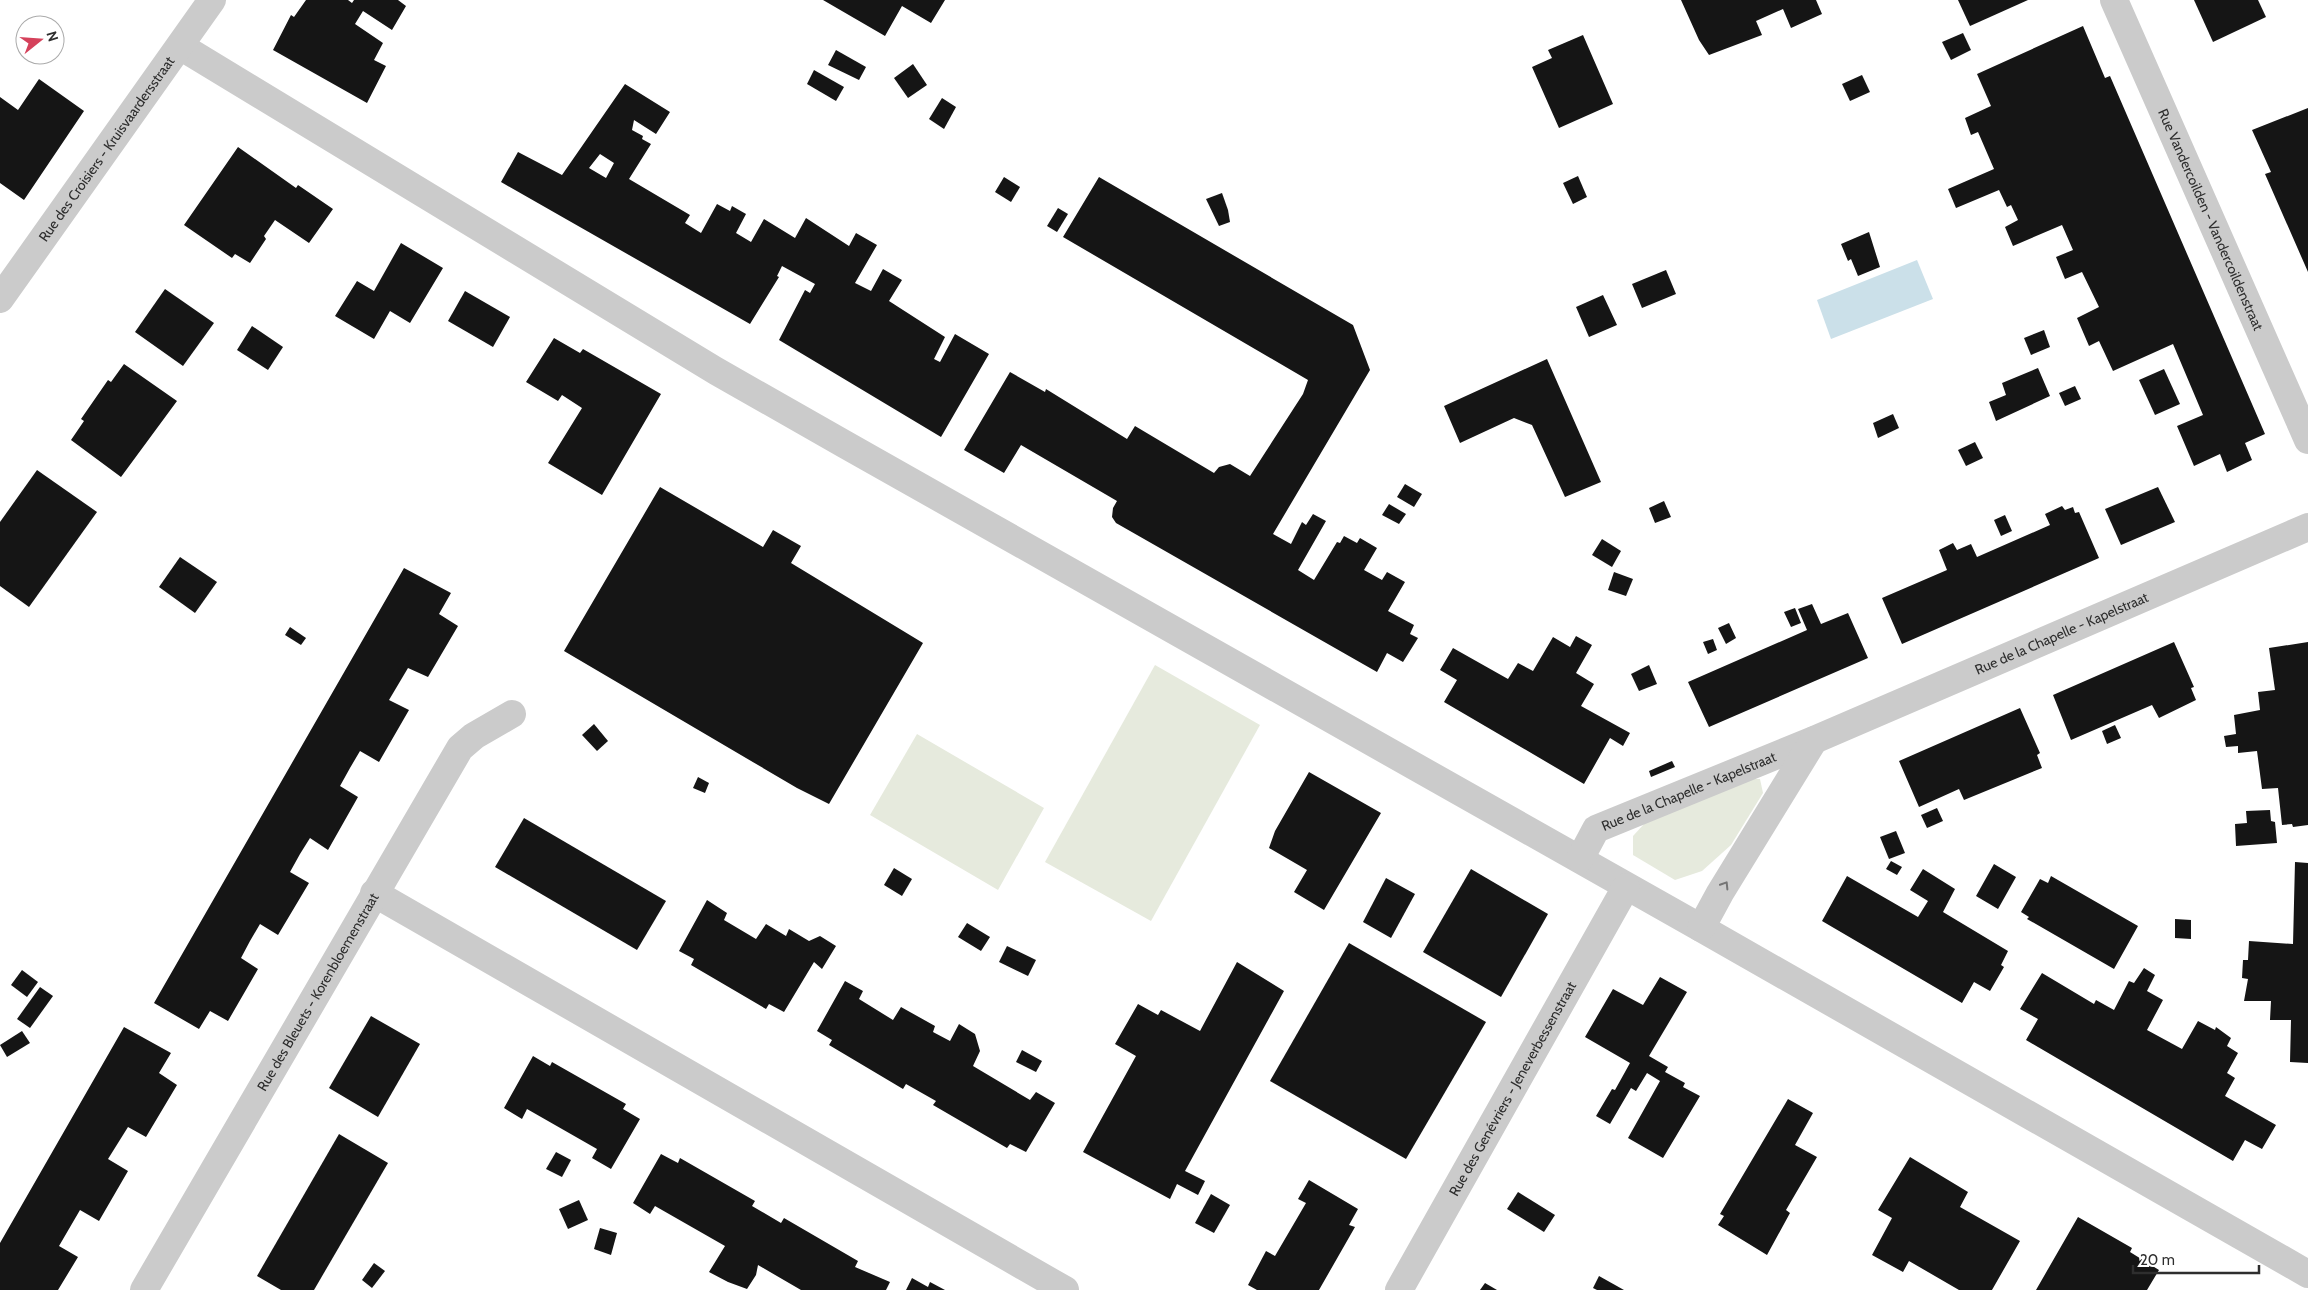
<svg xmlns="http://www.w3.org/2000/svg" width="2308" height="1290" font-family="Cabin,sans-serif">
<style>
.green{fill:#e6eadd}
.water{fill:#cbe0e9}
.building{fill:#151515;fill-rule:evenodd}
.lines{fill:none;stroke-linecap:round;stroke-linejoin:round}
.minor{stroke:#cbcbcb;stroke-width:28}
.oneway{stroke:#757575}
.labels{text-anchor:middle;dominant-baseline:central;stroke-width:5;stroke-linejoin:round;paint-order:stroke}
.street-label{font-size:14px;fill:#2e2e2e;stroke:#fff}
</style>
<rect width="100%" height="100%" fill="#fff"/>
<g class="green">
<path d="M 1155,665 L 1260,725 L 1151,921 L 1045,862 Z"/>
<path d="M 917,734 L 1044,808 L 998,890 L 870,815 Z"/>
<path d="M 1751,779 L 1760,779 L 1763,793 L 1731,845 L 1702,871 L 1675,880 L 1633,855 L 1633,836 L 1645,823 Z"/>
</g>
<path class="water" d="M 1917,260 L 1933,299 L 1831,339 L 1817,300 Z"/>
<g class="building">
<path d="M 306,0 L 348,0 L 352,3 L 354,0 L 398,0 L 406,6 L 392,30 L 363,11 L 355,24 L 383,43 L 374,60 L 386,66 L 367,103 L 273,50 L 291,15 L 294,17 Z"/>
<path d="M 823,0 L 945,0 L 931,23 L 902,6 L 885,36 Z"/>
<path d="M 1681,0 L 1816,0 L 1822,14 L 1791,28 L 1783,9 L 1756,21 L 1762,35 L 1709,55 L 1699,40 Z"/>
<path d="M 1958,0 L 2028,0 L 1970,26 Z"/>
<path d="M 2194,0 L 2258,0 L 2266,17 L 2213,42 Z"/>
<path d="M 2083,26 L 2105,78 L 2110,76 L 2265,434 L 2245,443 L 2252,460 L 2227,472 L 2220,454 L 2194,466 L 2177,426 L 2203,415 L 2173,344 L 2113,371 L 2099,341 L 2089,346 L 2077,318 L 2099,307 L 2082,272 L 2065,279 L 2056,257 L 2073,250 L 2062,225 L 2013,246 L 2005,227 L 2018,220 L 2011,205 L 2007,207 L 1999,190 L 1956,208 L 1948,189 L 1994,169 L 1978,132 L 1971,135 L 1965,118 L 1991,106 L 1977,74 Z"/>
<path d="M 1963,33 L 1971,50 L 1951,60 L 1942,42 Z"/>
<path d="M 1583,35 L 1613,104 L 1559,128 L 1532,67 L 1552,58 L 1548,50 Z"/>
<path d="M 836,50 L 866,67 L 859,80 L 828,65 Z"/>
<path d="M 913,64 L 927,85 L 908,98 L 894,78 Z"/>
<path d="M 814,70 L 844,87 L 836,101 L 807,84 Z"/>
<path d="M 1862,75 L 1870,92 L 1850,101 L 1842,84 Z"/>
<path d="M 39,79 L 84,111 L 24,200 L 0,183 L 0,97 L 18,110 Z"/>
<path d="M 625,84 L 670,112 L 656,134 L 634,120 L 632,130 L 643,136 L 642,139 L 651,144 L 629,179 L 690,215 L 685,223 L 701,233 L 717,204 L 730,211 L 732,206 L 746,214 L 736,233 L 751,242 L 764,219 L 795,238 L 806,218 L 849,246 L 856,233 L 877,245 L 855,283 L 871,291 L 883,269 L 902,280 L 889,301 L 945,337 L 934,359 L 940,362 L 955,334 L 989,354 L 941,437 L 779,340 L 805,290 L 810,293 L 815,284 L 782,266 L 777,276 L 779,277 L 750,324 L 501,182 L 518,152 L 562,175 ZM 600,154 L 614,163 L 606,178 L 589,168 Z"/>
<path d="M 942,98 L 956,107 L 944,129 L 929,119 Z"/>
<path d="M 2308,108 L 2308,272 L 2265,174 L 2271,172 L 2252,130 Z"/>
<path d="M 238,147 L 296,188 L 298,185 L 333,209 L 309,243 L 275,220 L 264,236 L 266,239 L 250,263 L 235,254 L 232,258 L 184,225 Z"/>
<path d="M 1578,176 L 1587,197 L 1573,204 L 1563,183 Z"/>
<path d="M 1004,177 L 1020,187 L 1011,202 L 995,192 Z"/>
<path d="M 1099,177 L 1353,325 L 1370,370 L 1273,534 L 1291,544 L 1302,522 L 1306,525 L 1313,514 L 1326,521 L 1298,570 L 1314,580 L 1337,542 L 1340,543 L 1344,536 L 1357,543 L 1360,538 L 1377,548 L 1364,570 L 1382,580 L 1387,572 L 1405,582 L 1388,611 L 1414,625 L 1410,634 L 1418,638 L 1403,662 L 1387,653 L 1377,672 L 1116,523 L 1112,517 L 1113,508 L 1117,501 L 1021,445 L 1004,473 L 964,450 L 1010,372 L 1045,392 L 1046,389 L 1127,439 L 1135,426 L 1214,473 L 1219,467 L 1230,464 L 1250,476 L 1303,394 L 1308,380 L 1063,237 Z"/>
<path d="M 1222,193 L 1228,210 L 1230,222 L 1219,226 L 1206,199 Z"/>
<path d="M 1058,208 L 1068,214 L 1057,232 L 1047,226 Z"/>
<path d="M 1869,232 L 1880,267 L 1858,276 L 1851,259 L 1848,261 L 1841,244 Z"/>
<path d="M 401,243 L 443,268 L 410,323 L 390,311 L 374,339 L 335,316 L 357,281 L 374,291 Z"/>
<path d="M 1666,270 L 1676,294 L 1642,308 L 1632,284 Z"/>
<path d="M 165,289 L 214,323 L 183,366 L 135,332 Z"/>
<path d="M 465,291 L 510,317 L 493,347 L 448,321 Z"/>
<path d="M 1603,295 L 1617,325 L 1589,337 L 1576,307 Z"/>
<path d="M 252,326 L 283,347 L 268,370 L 237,350 Z"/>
<path d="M 2044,330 L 2050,347 L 2031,355 L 2024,338 Z"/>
<path d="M 554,338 L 580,353 L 583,349 L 661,394 L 602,495 L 548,463 L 582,408 L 562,395 L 558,401 L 526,382 Z"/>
<path d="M 1547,359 L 1601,482 L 1565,497 L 1532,425 L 1514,418 L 1460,443 L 1444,406 Z"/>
<path d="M 124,364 L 177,401 L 121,477 L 71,440 L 84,421 L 81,419 L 108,380 L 111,382 Z"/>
<path d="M 2038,368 L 2050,396 L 1996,421 L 1989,402 L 2006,395 L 2002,383 Z"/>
<path d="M 2164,369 L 2180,404 L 2155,415 L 2139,380 Z"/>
<path d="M 2075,386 L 2081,399 L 2065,406 L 2059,393 Z"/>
<path d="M 1893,414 L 1899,428 L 1878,438 L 1873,423 Z"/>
<path d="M 1975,442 L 1983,458 L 1966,466 L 1958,450 Z"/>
<path d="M 37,470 L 97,512 L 29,607 L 0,586 L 0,522 Z"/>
<path d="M 1405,484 L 1422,494 L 1414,507 L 1397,497 Z"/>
<path d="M 660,487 L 763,547 L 773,530 L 801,546 L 791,563 L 923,643 L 829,804 L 797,788 L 564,651 Z"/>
<path d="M 2158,487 L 2175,522 L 2121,545 L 2105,509 Z"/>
<path d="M 1664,501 L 1671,517 L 1655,523 L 1649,508 Z"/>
<path d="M 1389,504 L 1406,514 L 1399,524 L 1382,515 Z"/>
<path d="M 2062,506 L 2065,510 L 2073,507 L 2075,513 L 2079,512 L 2099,558 L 1902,644 L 1882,598 L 1947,570 L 1939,550 L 1953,543 L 1957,550 L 1971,544 L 1977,557 L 2050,525 L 2045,514 Z"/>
<path d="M 2005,515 L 2012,531 L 2001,536 L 1994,520 Z"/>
<path d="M 1602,539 L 1621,551 L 1612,567 L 1592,555 Z"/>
<path d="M 180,557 L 217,582 L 195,613 L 159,587 Z"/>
<path d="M 404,568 L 451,593 L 439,614 L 458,626 L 428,677 L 408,668 L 389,700 L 409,710 L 379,762 L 360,751 L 350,768 L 340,786 L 358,797 L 328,850 L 310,838 L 300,854 L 290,872 L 309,883 L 278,935 L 260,924 L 250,941 L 241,958 L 258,969 L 228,1021 L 210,1011 L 199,1029 L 154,1003 Z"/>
<path d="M 1614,572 L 1633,579 L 1626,596 L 1608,590 Z"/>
<path d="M 1812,604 L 1821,624 L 1848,613 L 1868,658 L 1709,727 L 1688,682 L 1807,630 L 1798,609 Z"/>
<path d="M 1795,608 L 1801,623 L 1791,627 L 1784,612 Z"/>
<path d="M 1729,623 L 1736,638 L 1726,644 L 1718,628 Z"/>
<path d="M 290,627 L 306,638 L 301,645 L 285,635 Z"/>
<path d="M 1576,636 L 1592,645 L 1576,673 L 1594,684 L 1581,706 L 1630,733 L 1623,746 L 1610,738 L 1584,784 L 1444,702 L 1457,680 L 1440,670 L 1453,648 L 1508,679 L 1518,663 L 1533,671 L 1553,637 L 1570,647 Z"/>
<path d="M 1713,639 L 1717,650 L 1708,654 L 1703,642 Z"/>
<path d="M 2174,642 L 2194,687 L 2191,688 L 2196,700 L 2159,718 L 2152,705 L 2071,740 L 2053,695 Z"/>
<path d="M 2308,642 L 2308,825 L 2293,827 L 2292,824 L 2282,825 L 2278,788 L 2262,789 L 2257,751 L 2238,753 L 2238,746 L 2226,747 L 2224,736 L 2236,734 L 2234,715 L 2260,710 L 2258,692 L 2275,690 L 2269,648 Z"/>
<path d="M 1649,665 L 1657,684 L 1639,691 L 1631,674 Z"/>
<path d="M 2020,708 L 2040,753 L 2037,755 L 2042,768 L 1964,800 L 1959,789 L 1919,807 L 1899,761 Z"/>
<path d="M 594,724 L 608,741 L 597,751 L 582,735 Z"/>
<path d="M 2115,725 L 2121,738 L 2107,744 L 2102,731 Z"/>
<path d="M 1672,761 L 1675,767 L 1651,777 L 1649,771 Z"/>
<path d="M 1309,772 L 1381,813 L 1324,910 L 1294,892 L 1307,870 L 1269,848 L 1275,831 Z"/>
<path d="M 698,777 L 709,783 L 705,793 L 693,788 Z"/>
<path d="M 1937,808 L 1943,821 L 1927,828 L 1921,815 Z"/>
<path d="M 2270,810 L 2271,821 L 2275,822 L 2277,843 L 2236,846 L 2235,824 L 2247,823 L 2246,811 Z"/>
<path d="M 524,818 L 666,901 L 637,950 L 495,867 Z"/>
<path d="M 1896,831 L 1905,853 L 1889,859 L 1880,837 Z"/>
<path d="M 1891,861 L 1902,867 L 1897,875 L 1886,869 Z"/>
<path d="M 2295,862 L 2308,863 L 2308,1063 L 2290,1062 L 2291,1020 L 2270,1020 L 2271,1001 L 2244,1001 L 2248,979 L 2242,978 L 2243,960 L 2248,960 L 2249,941 L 2293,944 Z"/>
<path d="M 1994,864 L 2016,877 L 1998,909 L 1976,896 Z"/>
<path d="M 894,868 L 912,879 L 902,896 L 884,885 Z"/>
<path d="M 1471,869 L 1548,914 L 1501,997 L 1423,952 Z"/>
<path d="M 1923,869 L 1955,889 L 1943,912 L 2008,951 L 2001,965 L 2004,967 L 1990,991 L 1974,982 L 1962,1003 L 1822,921 L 1847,876 L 1918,917 L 1928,901 L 1910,890 Z"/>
<path d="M 2051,876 L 2138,926 L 2114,969 L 2027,919 L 2029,917 L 2021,912 L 2040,879 L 2048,883 Z"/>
<path d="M 1386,878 L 1415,894 L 1391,938 L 1363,922 Z"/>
<path d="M 707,900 L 727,913 L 724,920 L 756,939 L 766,924 L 786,936 L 789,929 L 809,941 L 820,936 L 836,946 L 822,969 L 814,962 L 784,1012 L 769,1004 L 766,1009 L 691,965 L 694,959 L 679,951 Z"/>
<path d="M 2175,919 L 2191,920 L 2191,939 L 2175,938 Z"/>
<path d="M 967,923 L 990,937 L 981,951 L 958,937 Z"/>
<path d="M 1349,943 L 1486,1022 L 1406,1159 L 1270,1081 Z"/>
<path d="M 1007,946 L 1036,960 L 1028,976 L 999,962 Z"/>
<path d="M 1237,962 L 1284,991 L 1185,1171 L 1205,1181 L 1198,1195 L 1177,1184 L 1170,1199 L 1083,1152 L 1136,1056 L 1115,1044 L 1138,1004 L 1158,1015 L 1161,1010 L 1200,1031 Z"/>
<path d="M 2144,968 L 2155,975 L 2147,991 L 2163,1000 L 2147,1030 L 2182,1049 L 2198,1021 L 2215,1030 L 2216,1027 L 2231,1038 L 2227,1046 L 2238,1053 L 2227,1073 L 2235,1078 L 2225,1096 L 2276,1125 L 2262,1149 L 2245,1140 L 2233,1161 L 2026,1040 L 2038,1019 L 2020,1009 L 2042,973 L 2094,1004 L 2096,1000 L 2114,1010 L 2129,981 L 2134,983 Z"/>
<path d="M 22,970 L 38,982 L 27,997 L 11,985 Z"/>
<path d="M 1660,977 L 1687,992 L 1649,1056 L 1668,1067 L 1665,1072 L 1685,1083 L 1683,1087 L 1700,1096 L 1663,1158 L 1628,1138 L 1660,1081 L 1647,1073 L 1636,1091 L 1631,1088 L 1610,1124 L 1596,1116 L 1612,1089 L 1615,1090 L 1630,1063 L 1585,1037 L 1613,989 L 1643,1005 Z"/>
<path d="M 845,981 L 863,991 L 859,999 L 893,1020 L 901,1007 L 935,1026 L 933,1032 L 950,1041 L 959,1024 L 975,1034 L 980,1051 L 973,1066 L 1030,1100 L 1036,1092 L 1055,1103 L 1026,1152 L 1010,1144 L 1007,1148 L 933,1105 L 936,1101 L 906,1084 L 903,1089 L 829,1045 L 832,1040 L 817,1031 Z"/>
<path d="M 40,987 L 53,996 L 30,1028 L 17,1019 Z"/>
<path d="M 371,1016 L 420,1044 L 378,1117 L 329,1088 Z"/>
<path d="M 124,1027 L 171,1053 L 159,1073 L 177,1085 L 146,1137 L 128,1127 L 108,1159 L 128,1171 L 99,1221 L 80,1210 L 59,1246 L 78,1257 L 58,1290 L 0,1290 L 0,1243 Z"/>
<path d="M 22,1031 L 30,1043 L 7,1057 L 0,1045 Z"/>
<path d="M 1022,1050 L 1042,1061 L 1036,1072 L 1016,1062 Z"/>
<path d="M 533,1056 L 550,1066 L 552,1062 L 626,1104 L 623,1109 L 640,1119 L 611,1169 L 592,1158 L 597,1149 L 527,1109 L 522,1119 L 504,1108 Z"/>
<path d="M 1788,1099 L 1813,1113 L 1795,1145 L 1817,1157 L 1786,1210 L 1790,1213 L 1767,1255 L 1718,1225 L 1724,1216 L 1720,1214 Z"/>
<path d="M 339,1134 L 388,1163 L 314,1290 L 281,1290 L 257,1276 Z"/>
<path d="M 556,1152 L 571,1160 L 562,1177 L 546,1169 Z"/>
<path d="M 661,1154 L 678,1163 L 680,1158 L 755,1201 L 752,1206 L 781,1223 L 784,1218 L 858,1261 L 855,1267 L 890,1282 L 886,1290 L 801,1290 L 758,1265 L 756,1275 L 747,1289 L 728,1282 L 709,1272 L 725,1246 L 655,1206 L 650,1214 L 633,1203 Z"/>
<path d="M 1910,1157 L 1968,1192 L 1960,1207 L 2020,1241 L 1992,1290 L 1959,1290 L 1909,1261 L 1903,1272 L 1872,1255 L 1892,1218 L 1878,1210 Z"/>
<path d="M 1309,1180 L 1358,1209 L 1349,1225 L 1355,1227 L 1319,1290 L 1257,1290 L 1248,1285 L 1266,1251 L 1275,1256 L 1306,1203 L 1298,1199 Z"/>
<path d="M 1518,1192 L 1555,1215 L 1544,1232 L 1507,1209 Z"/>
<path d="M 1211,1194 L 1230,1205 L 1214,1233 L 1195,1223 Z"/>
<path d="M 579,1200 L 588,1220 L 568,1229 L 559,1209 Z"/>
<path d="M 2078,1217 L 2132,1248 L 2130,1252 L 2159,1270 L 2147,1290 L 2036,1290 Z"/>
<path d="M 600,1228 L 617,1233 L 611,1255 L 594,1249 Z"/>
<path d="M 374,1263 L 385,1271 L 372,1288 L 362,1280 Z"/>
<path d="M 1599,1276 L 1624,1290 L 1597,1290 L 1593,1288 Z"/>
<path d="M 912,1278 L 928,1287 L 930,1282 L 945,1290 L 906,1290 Z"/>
<path d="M 1485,1283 L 1497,1290 L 1480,1290 Z"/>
</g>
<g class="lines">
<g class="minor">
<path id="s1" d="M 2114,0 L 2308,440"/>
<path d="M 180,46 L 716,371 L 846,445 L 1701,928 L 2308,1274"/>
<path id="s2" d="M 0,299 L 212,0"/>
<path id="s3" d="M 1580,859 L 1596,829 L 1814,740 L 2308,527"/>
<path d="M 374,893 L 1065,1290"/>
<path d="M 1701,928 L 1720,893 L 1814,740"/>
<path id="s4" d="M 144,1290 L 460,748 L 474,736 L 512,714"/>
<path id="s5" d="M 1399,1290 L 1626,887"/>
</g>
</g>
<defs><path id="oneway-chevron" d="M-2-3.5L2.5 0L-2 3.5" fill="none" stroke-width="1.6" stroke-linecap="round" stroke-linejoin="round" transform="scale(1.25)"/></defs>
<use class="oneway" href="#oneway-chevron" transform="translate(1725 885) rotate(-58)"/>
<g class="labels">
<g class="street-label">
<text stroke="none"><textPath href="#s2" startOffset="184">Rue des Croisiers - Kruisvaardersstraat</textPath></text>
<text stroke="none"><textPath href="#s1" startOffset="240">Rue Vandercoilden - Vandercoildenstraat</textPath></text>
<text stroke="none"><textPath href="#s3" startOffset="539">Rue de la Chapelle - Kapelstraat</textPath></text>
<text stroke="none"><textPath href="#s3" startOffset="134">Rue de la Chapelle - Kapelstraat</textPath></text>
<text stroke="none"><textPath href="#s4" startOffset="345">Rue des Bleuets - Korenbloemenstraat</textPath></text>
<text stroke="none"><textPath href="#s5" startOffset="231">Rue des Genévriers - Jeneverbessenstraat</textPath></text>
</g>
</g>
<g transform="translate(40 40) rotate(73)"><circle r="24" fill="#ffffff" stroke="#ababab"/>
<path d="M0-4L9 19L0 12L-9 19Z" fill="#d5415b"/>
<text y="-8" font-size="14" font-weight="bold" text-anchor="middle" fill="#2e2e2e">N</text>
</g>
<path d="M2133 1265v8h126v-8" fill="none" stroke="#2e2e2e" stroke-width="2.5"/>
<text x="2140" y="1265" font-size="15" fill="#2e2e2e" stroke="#ffffff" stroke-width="4" paint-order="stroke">20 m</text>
</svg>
